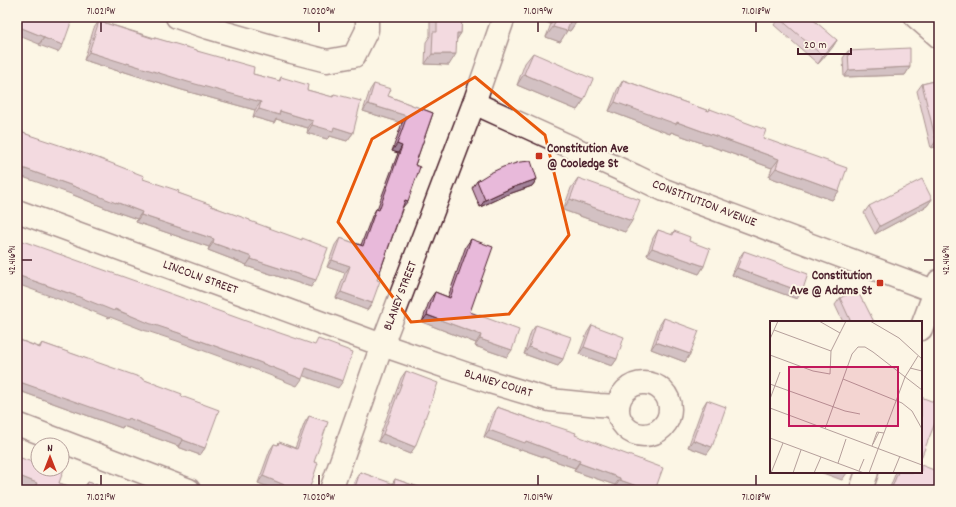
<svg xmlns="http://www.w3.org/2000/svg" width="956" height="507" font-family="Dekko,sans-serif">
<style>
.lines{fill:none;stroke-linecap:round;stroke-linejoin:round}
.minor-casing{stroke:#4a1f2b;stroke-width:25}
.minor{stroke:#fcf5e5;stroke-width:22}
.wall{fill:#c89fbb;stroke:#4a1f2b}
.shaded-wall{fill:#a28299;stroke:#4a1f2b}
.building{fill:#e8b9da;stroke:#4a1f2b}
.marked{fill:none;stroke:#e8590c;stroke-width:3;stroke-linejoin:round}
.ticks{fill:none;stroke:#4a1f2b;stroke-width:1.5}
.poi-dot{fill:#c8321e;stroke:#fcf5e5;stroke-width:1.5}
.labels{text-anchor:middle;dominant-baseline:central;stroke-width:4;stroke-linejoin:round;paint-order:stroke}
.poi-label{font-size:13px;font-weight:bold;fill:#4a1f2b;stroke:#fcf5e5;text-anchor:start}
.street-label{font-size:13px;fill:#4a1f2b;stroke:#fcf5e5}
.inset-road{fill:none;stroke:#b59f9b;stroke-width:1}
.view{fill:#c2185b;fill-opacity:0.15;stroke:#c2185b;stroke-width:2}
.inset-edge{fill:none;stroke:#4a1f2b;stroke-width:2}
.neatline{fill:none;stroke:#4a1f2b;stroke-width:1.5}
.ticks-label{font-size:10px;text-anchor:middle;fill:#4a1f2b}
</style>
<rect width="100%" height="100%" fill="#fcf5e5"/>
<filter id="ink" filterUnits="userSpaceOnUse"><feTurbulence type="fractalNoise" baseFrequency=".025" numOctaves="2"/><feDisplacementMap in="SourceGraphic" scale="8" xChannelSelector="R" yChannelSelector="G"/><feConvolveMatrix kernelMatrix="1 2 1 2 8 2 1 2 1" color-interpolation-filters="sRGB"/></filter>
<g filter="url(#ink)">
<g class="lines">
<defs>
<g id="minor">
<path d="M 177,17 L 209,28 L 292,52 L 327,61 L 354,56 L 367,30 L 367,17"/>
<path d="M 916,17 L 939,37"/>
<path d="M 474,103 L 635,176 L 664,190 L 939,293"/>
<path d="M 17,211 L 382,345 L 490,382 L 550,400 L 599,405 L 618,406"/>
<path d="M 921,329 L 939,281"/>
<circle cx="644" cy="409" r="26"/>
<path d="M 17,424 L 189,490"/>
<path d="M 331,490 L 382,345 L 474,103 L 504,17"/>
<path d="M 861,490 L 867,472"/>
</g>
</defs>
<use href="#minor" class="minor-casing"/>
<use href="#minor" class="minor"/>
</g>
<g class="wall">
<path d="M 430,17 L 462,17 L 461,33 L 456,40 L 449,65 L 425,64 L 426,42 L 430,36 Z"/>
<path d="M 548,17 L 578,17 L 577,21 L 570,31 L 567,30 L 560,42 L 546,37 L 551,24 L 546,22 Z"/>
<path d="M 779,17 L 837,40 L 832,48 L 818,64 L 774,25 Z"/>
<path d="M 99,21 L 197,51 L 253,74 L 279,81 L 281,77 L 307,90 L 332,97 L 334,94 L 353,133 L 347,141 L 330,136 L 327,139 L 307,133 L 308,128 L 276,119 L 274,123 L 253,117 L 255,110 L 182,90 L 122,71 L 121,72 L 84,60 L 94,28 Z"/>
<path d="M 848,51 L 910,67 L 905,75 L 844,77 L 843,58 Z"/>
<path d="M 533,53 L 584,100 L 577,110 L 517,85 L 525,63 Z"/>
<path d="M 623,80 L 709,111 L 710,109 L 763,138 L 839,191 L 832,200 L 769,177 L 772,168 L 671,132 L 670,134 L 609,111 L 617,90 Z"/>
<path d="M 939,80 L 939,146 L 931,148 L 917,91 L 922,84 Z"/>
<path d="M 374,84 L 388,96 L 433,113 L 415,165 L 403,207 L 377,280 L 372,303 L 367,310 L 336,298 L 345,273 L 327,267 L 335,245 L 340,238 L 361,245 L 372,216 L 376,209 L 377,209 L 398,153 L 392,151 L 402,123 L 363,111 L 370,90 Z"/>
<path d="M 26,134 L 250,221 L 311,287 L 246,266 L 247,265 L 208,250 L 209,247 L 136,222 L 137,219 L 111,210 L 71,194 Z"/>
<path d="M 578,178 L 625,232 L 563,210 L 571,188 Z"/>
<path d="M 537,179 L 532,186 L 506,195 L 480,207 L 472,188 L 477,181 Z"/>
<path d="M 932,199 L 927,206 L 875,234 L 864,213 L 869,206 Z"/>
<path d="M 658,230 L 671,235 L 674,231 L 689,241 L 704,266 L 699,274 L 647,255 L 653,238 Z"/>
<path d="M 471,239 L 470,312 L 507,357 L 475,346 L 476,343 L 422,322 L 430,299 L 435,292 L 448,297 L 466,246 Z"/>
<path d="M 744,251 L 797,299 L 732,275 L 739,258 Z"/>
<path d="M 840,298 L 863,302 L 874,322 L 843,322 L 835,305 Z"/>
<path d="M 664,318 L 690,354 L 685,362 L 651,349 L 659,326 Z"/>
<path d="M 536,325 L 563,359 L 558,366 L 524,354 L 531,332 Z"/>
<path d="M 592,325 L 617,359 L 612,366 L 579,354 L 587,333 Z"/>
<path d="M 17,339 L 39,347 L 42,343 L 142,379 L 181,396 L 205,448 L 200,455 L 178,447 L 178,446 L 123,426 L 122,428 L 17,390 Z"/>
<path d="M 406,371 L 424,421 L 410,454 L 378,441 L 392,403 L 401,378 Z"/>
<path d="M 707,400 L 707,454 L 688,447 L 702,408 Z"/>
<path d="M 497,407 L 575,435 L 655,490 L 623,490 L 615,487 L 615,485 L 574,471 L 575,468 L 521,449 L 520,450 L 484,437 L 492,414 Z"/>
<path d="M 309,416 L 314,462 L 309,490 L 277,490 L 258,483 L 270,450 L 274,444 L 278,445 L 279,442 L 295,448 L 305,422 Z"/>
<path d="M 17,450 L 18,457 L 59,483 L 81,490 L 28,490 L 17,486 Z"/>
<path d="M 360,472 L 392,484 L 395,479 L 427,490 L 351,490 L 355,480 Z"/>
<path d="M 896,472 L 921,472 L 938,490 L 889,490 Z"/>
<path d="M 88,482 L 112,490 L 82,490 Z"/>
</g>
<g class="shaded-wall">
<path d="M 317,17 L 326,17 L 324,20 Z"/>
<path d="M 550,17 L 555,17 L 551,24 L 546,22 Z"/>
<path d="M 571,18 L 577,21 L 570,31 L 564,29 Z"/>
<path d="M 17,26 L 44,37 L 39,44 L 17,35 Z"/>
<path d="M 553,27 L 567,31 L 560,42 L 546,37 Z"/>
<path d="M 457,33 L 461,33 L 454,44 Z"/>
<path d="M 44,38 L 63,45 L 58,52 L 39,45 Z"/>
<path d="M 837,40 L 832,48 L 818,64 L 823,56 Z"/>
<path d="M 89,52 L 127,63 L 261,102 L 255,110 L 182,90 L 122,71 L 121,72 L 84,60 Z"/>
<path d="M 432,54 L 456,54 L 449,65 L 425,64 Z"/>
<path d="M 910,67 L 905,75 L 844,77 L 849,70 Z"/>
<path d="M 524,74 L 584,100 L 577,110 L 517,85 Z"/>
<path d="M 615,102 L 677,122 L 779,159 L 772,168 L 671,132 L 670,134 L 609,111 Z"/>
<path d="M 368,104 L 407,116 L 402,123 L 363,111 Z"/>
<path d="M 259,109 L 280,111 L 313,121 L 308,128 L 276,119 L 274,123 L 253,117 Z"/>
<path d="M 312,125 L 334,127 L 353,133 L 347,141 L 330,136 L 327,139 L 307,133 Z"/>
<path d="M 939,140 L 939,146 L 931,148 L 936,141 Z"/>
<path d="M 397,144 L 402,146 L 398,153 L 392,151 Z"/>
<path d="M 17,166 L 76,187 L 142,212 L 137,219 L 111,210 L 71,194 L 17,175 Z"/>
<path d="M 776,168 L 839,191 L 832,200 L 769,177 Z"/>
<path d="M 537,179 L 532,186 L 506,195 L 480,207 L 485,200 L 511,188 Z"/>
<path d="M 570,199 L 632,221 L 625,232 L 563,210 Z"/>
<path d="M 932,199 L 927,206 L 875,234 L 880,226 Z"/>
<path d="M 405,200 L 408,201 L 403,207 L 401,206 Z"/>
<path d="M 141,215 L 214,239 L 209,247 L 136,222 Z"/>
<path d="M 213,243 L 252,257 L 247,265 L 208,250 Z"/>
<path d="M 652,248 L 704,266 L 699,274 L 647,255 Z"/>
<path d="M 251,259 L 316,280 L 311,287 L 246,266 Z"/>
<path d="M 332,260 L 350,266 L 345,273 L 327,267 Z"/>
<path d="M 737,268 L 802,292 L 797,299 L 732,275 Z"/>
<path d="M 17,275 L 77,296 L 259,362 L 302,379 L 297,386 L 254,369 L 177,341 L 147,331 L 146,331 L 110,317 L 109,318 L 72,303 L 72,304 L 17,284 Z"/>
<path d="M 341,292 L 372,303 L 367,310 L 336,298 Z"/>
<path d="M 427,315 L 481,335 L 476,343 L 422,322 Z"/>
<path d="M 480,339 L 512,350 L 507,357 L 475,346 Z"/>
<path d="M 656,342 L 690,354 L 685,362 L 651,349 Z"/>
<path d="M 529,347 L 563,359 L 558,366 L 524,354 Z"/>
<path d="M 584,347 L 617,359 L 612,366 L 579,354 Z"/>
<path d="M 306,368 L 343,381 L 338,388 L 301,375 Z"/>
<path d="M 17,381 L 128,418 L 183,439 L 178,446 L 123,426 L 122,428 L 17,390 Z"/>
<path d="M 937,418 L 939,419 L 939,427 L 938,428 L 932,425 Z"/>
<path d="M 489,430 L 526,441 L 580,461 L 575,468 L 521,449 L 520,450 L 484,437 Z"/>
<path d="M 383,434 L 415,447 L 410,454 L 378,441 Z"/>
<path d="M 183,440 L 205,448 L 200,455 L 178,447 Z"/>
<path d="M 693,440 L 712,447 L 707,454 L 688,447 Z"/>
<path d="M 579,463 L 620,478 L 615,485 L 574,471 Z"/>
<path d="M 820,472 L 845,472 L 847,473 L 842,480 Z"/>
<path d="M 17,475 L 37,483 L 32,490 L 28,490 L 17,486 Z"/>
<path d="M 263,476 L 287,486 L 285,490 L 277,490 L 258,483 Z"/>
<path d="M 620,480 L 648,490 L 623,490 L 615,487 Z"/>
</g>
<g class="building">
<path d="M 17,17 L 73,17 L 63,45 L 44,38 L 44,37 L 17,26 Z"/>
<path d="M 437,17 L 462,17 L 461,33 L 457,33 L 456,54 L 432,54 L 433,32 L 437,32 Z"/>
<path d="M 557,17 L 578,17 L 577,21 L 571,18 L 567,31 L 553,27 Z"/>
<path d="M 779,17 L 810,17 L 837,40 L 823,56 L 779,18 Z"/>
<path d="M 99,21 L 155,39 L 155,38 L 197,50 L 197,51 L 254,67 L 253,74 L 280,81 L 281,77 L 308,85 L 307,90 L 333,97 L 334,94 L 361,101 L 353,133 L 334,127 L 333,131 L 312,125 L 313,121 L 280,111 L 279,115 L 259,109 L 261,102 L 188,82 L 127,63 L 127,64 L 89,52 Z"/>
<path d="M 910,48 L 910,67 L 849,70 L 848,51 Z"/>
<path d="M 533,53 L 593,79 L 584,100 L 524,74 Z"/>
<path d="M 623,80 L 709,111 L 710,109 L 766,130 L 763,138 L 847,168 L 839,191 L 776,168 L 779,159 L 677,122 L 676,124 L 615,102 Z"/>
<path d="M 939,80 L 939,140 L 936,141 L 922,84 Z"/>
<path d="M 374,84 L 391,89 L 388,96 L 433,113 L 415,165 L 420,167 L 408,201 L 405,200 L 377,280 L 380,281 L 372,303 L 341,292 L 350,266 L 332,260 L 340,238 L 363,246 L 376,209 L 379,210 L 402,146 L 397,144 L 407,116 L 368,104 Z"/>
<path d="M 17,130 L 26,133 L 26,134 L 98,158 L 144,176 L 143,179 L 179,191 L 178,193 L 212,205 L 211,206 L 250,220 L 250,221 L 302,240 L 302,238 L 328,248 L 316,280 L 251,259 L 252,257 L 213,243 L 214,239 L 141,215 L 142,212 L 116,202 L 116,203 L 76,187 L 17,166 Z"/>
<path d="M 531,161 L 537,179 L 511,188 L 485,200 L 477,181 L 490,173 L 503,167 L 520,162 Z"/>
<path d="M 578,178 L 640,200 L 632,221 L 570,199 Z"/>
<path d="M 922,179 L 932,199 L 880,226 L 869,206 Z"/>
<path d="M 658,230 L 673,235 L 674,231 L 690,237 L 689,241 L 710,249 L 704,266 L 652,248 Z"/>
<path d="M 17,239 L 180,297 L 268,329 L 315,345 L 318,339 L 353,352 L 343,381 L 306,368 L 302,379 L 259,362 L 182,334 L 152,324 L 151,324 L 115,309 L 114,311 L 77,296 L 17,275 Z"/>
<path d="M 471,239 L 493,247 L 470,312 L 519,330 L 512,350 L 480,339 L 481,335 L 427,315 L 435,292 L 450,298 Z"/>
<path d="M 744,251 L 808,274 L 802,292 L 737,268 Z"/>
<path d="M 857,290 L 863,302 L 864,302 L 874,322 L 851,322 L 840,298 Z"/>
<path d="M 664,318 L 699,331 L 690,354 L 656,342 Z"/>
<path d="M 536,325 L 571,337 L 563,359 L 529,347 Z"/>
<path d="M 592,325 L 624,337 L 617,359 L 584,347 Z"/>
<path d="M 17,339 L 40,348 L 42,343 L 142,378 L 142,379 L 182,394 L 181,396 L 219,410 L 205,448 L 183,440 L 183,439 L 128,418 L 127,420 L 17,381 Z"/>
<path d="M 406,371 L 438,383 L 424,421 L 425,421 L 415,447 L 383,434 L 397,396 Z"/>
<path d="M 921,397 L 939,404 L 939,419 L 937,418 L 921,458 Z"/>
<path d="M 707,400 L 726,407 L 712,447 L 693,440 Z"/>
<path d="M 497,407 L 542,423 L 542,422 L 576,433 L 575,435 L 663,468 L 655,490 L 648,490 L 620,480 L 620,478 L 579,463 L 580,461 L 526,441 L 525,443 L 489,430 Z"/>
<path d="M 309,416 L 328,422 L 314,462 L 318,463 L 309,490 L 291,490 L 287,488 L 287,486 L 263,476 L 274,444 L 278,445 L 279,442 L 297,449 Z"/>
<path d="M 17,450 L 20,451 L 18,457 L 38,464 L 38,469 L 62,469 L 62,465 L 65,466 L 59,483 L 81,490 L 34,490 L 37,483 L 17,475 Z"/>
<path d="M 921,465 L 939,472 L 939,488 L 938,490 L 891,490 L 898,472 L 921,472 Z"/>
<path d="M 360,472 L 394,484 L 395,479 L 427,490 L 354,490 Z"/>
<path d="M 88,482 L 112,490 L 85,490 Z"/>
<path d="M 446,488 L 452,490 L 446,490 Z"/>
</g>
</g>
<path d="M0 0H956V507H0ZM 475,77 L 545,135 L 569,235 L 509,314 L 411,322 L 338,222 L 372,139 Z" fill="#fcf5e5" fill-opacity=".55" fill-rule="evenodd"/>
<path class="marked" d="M 475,77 L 545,135 L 569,235 L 509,314 L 411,322 L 338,222 L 372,139 Z"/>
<path class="ticks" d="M 101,22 L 101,32M 319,22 L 319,32M 538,22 L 538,32M 756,22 L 756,32M 22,260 L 32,260M 924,260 L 934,260M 101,475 L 101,485M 319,475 L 319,485M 538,475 L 538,485M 756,475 L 756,485"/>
<g class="poi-dot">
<rect x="535" y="152" width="8" height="8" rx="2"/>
<rect x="876" y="279" width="8" height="8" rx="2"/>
</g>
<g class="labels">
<g class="poi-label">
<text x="547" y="149">Constitution Ave<tspan x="547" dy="15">@ Cooledge St</tspan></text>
<text x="872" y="276" text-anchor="end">Constitution<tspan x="872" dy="15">Ave @ Adams St</tspan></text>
</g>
<g class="street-label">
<text transform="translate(704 204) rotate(21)">CONSTITUTION AVENUE</text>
<text transform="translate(200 278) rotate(20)">LINCOLN STREET</text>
<text transform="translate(401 296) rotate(-69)">BLANEY STREET</text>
<text transform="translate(498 384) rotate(17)">BLANEY COURT</text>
</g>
</g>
<g transform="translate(770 321)">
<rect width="152" height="152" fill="#fcf5e5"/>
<path class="inset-road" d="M 49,0 L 70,12M 100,0 L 129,17 L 152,38M 4,9 L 61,30M 0,18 L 8,0M 0,34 L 43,50 L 60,53 L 61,30 L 76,0M 140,47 L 152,50M 73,58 L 132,82 L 142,90 L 152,108M 0,63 L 75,90 L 90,93M 0,78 L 10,51M 0,87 L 152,144M 55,108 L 82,33 L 88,26 L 95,26 L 103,31 L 152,69M 0,117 L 94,152M 103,123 L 109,111M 102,125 L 107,111 L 114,112M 68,142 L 76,118M 89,150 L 94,138M 1,152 L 13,122M 23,152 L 31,129M 44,152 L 51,136M 99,152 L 135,56 L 148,35M 123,152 L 130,135"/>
<path class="view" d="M 19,46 L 128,46 L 128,105 L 19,105 Z"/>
<rect width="152" height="152" class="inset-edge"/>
</g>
<rect width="956" height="507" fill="none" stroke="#fcf5e5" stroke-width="44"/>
<g transform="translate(50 457)"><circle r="19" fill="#fcf5e5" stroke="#b59f9b"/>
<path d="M0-3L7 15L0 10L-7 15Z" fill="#c8321e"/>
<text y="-6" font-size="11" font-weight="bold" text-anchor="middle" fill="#4a1f2b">N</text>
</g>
<path d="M798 48v6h53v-6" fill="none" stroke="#4a1f2b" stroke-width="2"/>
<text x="804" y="48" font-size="12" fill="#4a1f2b" stroke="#fcf5e5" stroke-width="3" paint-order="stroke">20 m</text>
<rect x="22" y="22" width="912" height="463" class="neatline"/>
<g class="ticks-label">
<text x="101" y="14">71.021°W</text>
<text x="319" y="14">71.020°W</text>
<text x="538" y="14">71.019°W</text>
<text x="756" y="14">71.018°W</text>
<text transform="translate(11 260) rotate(-90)" y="4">42.416°N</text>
<text transform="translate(945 260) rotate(-90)" y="4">42.416°N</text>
<text x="101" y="500">71.021°W</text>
<text x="319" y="500">71.020°W</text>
<text x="538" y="500">71.019°W</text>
<text x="756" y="500">71.018°W</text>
</g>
</svg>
